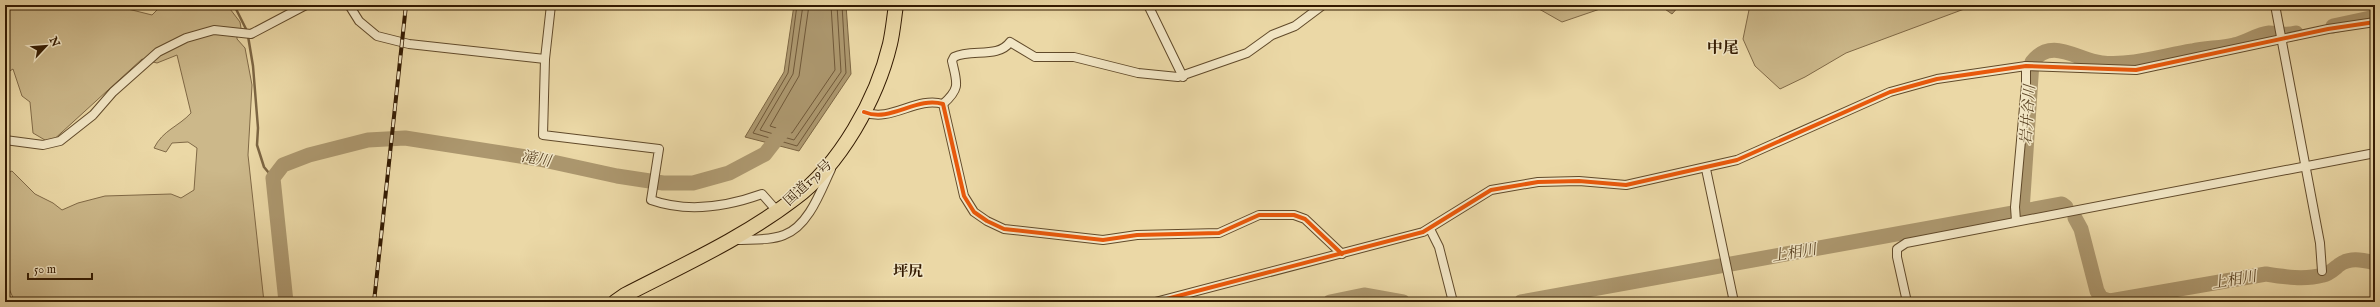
<svg xmlns="http://www.w3.org/2000/svg" width="2380" height="307" font-family="'IM FELL English','Noto Serif JP',serif">
<style>
.green{fill:#ccb88a;stroke:#806946}
.water{fill:#ac976e;stroke:#7c6542}
.lines{fill:none;stroke-linecap:round;stroke-linejoin:round}
.shore{stroke:#705838;stroke-width:1}
.stream{stroke:#7c6542;stroke-width:2.5}
.river{stroke:#ac976e;stroke-width:15}
.street-casing{stroke:#614a2a;stroke-width:10}
.highway-casing{stroke:#331a01;stroke-width:16}
.street{stroke:#f2e6c5;stroke-width:8}
.highway{stroke:#ebd8a6;stroke-width:14}
.rail-casing{stroke:#331a01;stroke-width:4}
.rail{stroke:#f2e6c5;stroke-width:2.5;stroke-dasharray:8;stroke-linecap:butt}
.cycleway-casing{stroke:#f2e6c5;stroke-width:6}
.cycleway{stroke:#e8590c;stroke-width:4}
.labels{text-anchor:middle;dominant-baseline:central;stroke-width:3;stroke-linejoin:round;paint-order:stroke}
.street-label{font-size:14px;fill:#331a01;stroke:#f2e6c5}
.water-label{font-size:15px;font-style:italic;fill:#5d4627;stroke:#f2e6c5}
.neighbourhood-label{font-size:15px;font-weight:bold;fill:#331a01;stroke:#f2e6c5}
.quarter-label{font-size:16px;font-weight:bold;fill:#331a01;stroke:#f2e6c5}
</style>
<rect width="100%" height="100%" fill="#ebd8a6"/>
<filter id="stains"><feTurbulence type="fractalNoise" baseFrequency=".005" numOctaves="4"/><feColorMatrix values="0 0 0 0 .2 0 0 0 0 .09 0 0 0 0 .02 0 0 0 .5 -.17"/></filter>
<radialGradient id="worn" r=".72"><stop offset=".6" stop-color="#630" stop-opacity="0"/><stop offset="1" stop-color="#630" stop-opacity=".3"/></radialGradient>
<g class="green">
<path d="M 5,5 L 126,5 L 128,9 L 152,15 L 158,9 L 158,5 L 227,5 L 240,22 L 241,28 L 237,31 L 237,39 L 245,48 L 252,85 L 248,155 L 264,302 L 15,302 L 5,280 L 5,174 L 12,171 L 35,194 L 53,203 L 62,210 L 78,203 L 105,196 L 171,194 L 181,198 L 194,190 L 197,148 L 188,142 L 172,143 L 166,152 L 154,148 C 163,130 178,127 191,113 L 177,55 L 157,63 L 142,59 L 50,143 L 33,133 L 30,102 L 22,96 L 13,69 L 5,74 Z"/>
<path d="M 1532,5 L 1602,5 L 1600,9 L 1562,22 Z"/>
<path d="M 1750,5 L 1975,5 L 1846,53 L 1805,77 L 1780,89 L 1755,66 L 1743,39 Z"/>
</g>
<g class="water">
<path d="M 794,5 L 846,5 L 851,74 L 799,151 L 745,137 L 784,72 Z"/>
<path d="M 1659,5 L 1680,5 L 1672,14 Z"/>
</g>
<g class="lines">
<g class="shore">
<path d="M 797,5 L 788,73 L 753,133 L 797,146 L 846,73 L 842,5"/>
<path d="M 803,5 L 793,74 L 760,130 L 794,140 L 841,72 L 837,5"/>
<path d="M 809,5 L 799,76 L 770,126 L 792,133 L 835,70 L 831,5"/>
</g>
<g class="stream">
<path d="M 234,5 L 247,31"/>
<path d="M 248,36 L 253,66 L 258,128 L 257,145 L 264,167 L 273,178"/>
</g>
<g class="river">
<path d="M 2333,26 L 2375,17"/>
<path d="M 2022,211 L 2032,62 C 2052,36 2078,61 2102,63 C 2132,66 2162,56 2192,51 C 2206,48 2221,48 2234,45 C 2246,43 2257,34 2269,33 C 2279,33 2284,36 2296,33"/>
<path d="M 2075,218 L 2081,229 L 2097,291 L 2101,298 L 2110,301 L 2266,274 C 2284,277 2305,280 2323,275 C 2329,274 2334,269 2339,265 C 2350,257 2362,260 2375,263"/>
<path d="M 286,302 L 273,178 L 283,165 L 309,155 L 368,140 L 405,138 L 539,159 L 617,176 L 663,183 L 693,183 L 729,173 L 765,154 L 786,127"/>
<path d="M 1330,302 L 1364,295 L 1403,302"/>
<path d="M 1521,302 L 2062,204 L 2066,207"/>
</g>
<defs>
<g id="street">
<path d="M 349,5 L 359,21 L 377,36 L 409,44 L 545,59"/>
<path d="M 551,5 L 545,59 L 543,135 L 659,149 L 651,200 C 688,213 726,207 762,194 L 777,211"/>
<path d="M 1148,5 L 1183,77"/>
<path d="M 2275,5 L 2320,243 L 2322,271"/>
<path d="M 943,104 C 961,88 957,83 952,61 L 954,57 C 971,48 998,59 1010,42 L 1035,57 L 1074,57 L 1138,73 L 1178,77 L 1247,53 L 1272,35 L 1295,26 L 1323,5"/>
<path d="M 864,112 C 891,123 916,96 943,104 L 964,196 L 974,212 L 987,221 L 1004,229 L 1103,240 L 1137,235 L 1219,233 L 1259,215 L 1294,215 L 1305,219 L 1342,254"/>
<path d="M 5,140 L 43,145 L 60,141 L 93,115 L 113,92 L 158,52 L 186,38 L 214,30 L 251,34 L 306,5"/>
<path d="M 1706,169 L 1734,302"/>
<path d="M 2016,221 L 2015,207 L 2026,85 L 2026,66"/>
<path d="M 1430,229 L 1439,247 L 1453,302"/>
<path d="M 736,240 C 751,239 769,241 784,235 C 809,226 821,190 831,169"/>
<path d="M 1155,302 L 1423,232 L 1491,190 L 1538,182 L 1579,181 L 1626,185 L 1737,160 L 1890,92 L 1937,79 L 2026,66 L 2136,70 L 2328,29 L 2375,22"/>
<path d="M 1907,302 L 1897,257 L 1897,249 L 1906,243 L 2375,153"/>
</g>
<path id="highway" d="M 615,302 L 625,295 C 683,265 743,238 794,199 C 840,165 877,99 890,44 C 893,31 894,18 896,5"/>
</defs>
<use href="#street" class="street-casing"/>
<use href="#highway" class="highway-casing"/>
<use href="#street" class="street"/>
<use href="#highway" class="highway"/>
<defs>
<path id="rail" d="M 374,302 L 406,5"/>
</defs>
<use href="#rail" class="rail-casing"/>
<use href="#rail" class="rail"/>
<defs>
<g id="cycleway">
<path d="M 864,112 C 891,123 916,96 943,104 L 964,196 L 974,212 L 987,221 L 1004,229 L 1103,240 L 1137,235 L 1219,233 L 1259,215 L 1294,215 L 1305,219 L 1342,254"/>
<path d="M 1155,302 L 1423,232 L 1491,190 L 1538,182 L 1579,181 L 1626,185 L 1737,160 L 1890,92 L 1937,79 L 2026,66 L 2136,70 L 2328,29 L 2375,22"/>
</g>
</defs>
<use href="#cycleway" class="cycleway-casing"/>
<use href="#cycleway" class="cycleway"/>
</g>
<g class="labels">
<g class="street-label">
<text transform="translate(808 183) rotate(-43)">国道179号</text>
</g>
<g class="water-label">
<text transform="translate(2028 115) rotate(-86)">岩井谷川</text>
<text transform="translate(536 159) rotate(10)">滝川</text>
<text transform="translate(1794 253) rotate(-10)">上相川</text>
<text transform="translate(2234 280) rotate(-10)">上相川</text>
</g>
<g class="neighbourhood-label">
<text x="908" y="271">坪尻</text>
</g>
<g class="quarter-label">
<text x="1723" y="49">中尾</text>
</g>
</g>
<rect width="2380" height="307" fill="none" stroke="#ebd8a6" stroke-width="20"/>
<rect x="6" y="6" width="2368" height="295" fill="none" stroke="#331a01" stroke-width="2"/>
<rect x="10" y="10" width="2360" height="287" fill="none" stroke="#331a01"/>
<g transform="translate(46 46) rotate(64)" stroke="#f2e6c5" stroke-width="3" paint-order="stroke">
<path d="M0-3L7 15L0 10L-7 15Z" fill="#331a01"/>
<text y="-6" font-size="11" font-weight="bold" text-anchor="middle" fill="#331a01">N</text>
</g>
<path d="M28 273v6h64v-6" fill="none" stroke="#331a01" stroke-width="2"/>
<text x="34" y="273" font-size="12" fill="#331a01" stroke="#f2e6c5" stroke-width="3" paint-order="stroke">50 m</text>
<rect width="100%" height="100%" filter="url(#stains)"/>
<rect width="100%" height="100%" fill="url(#worn)"/>
</svg>
